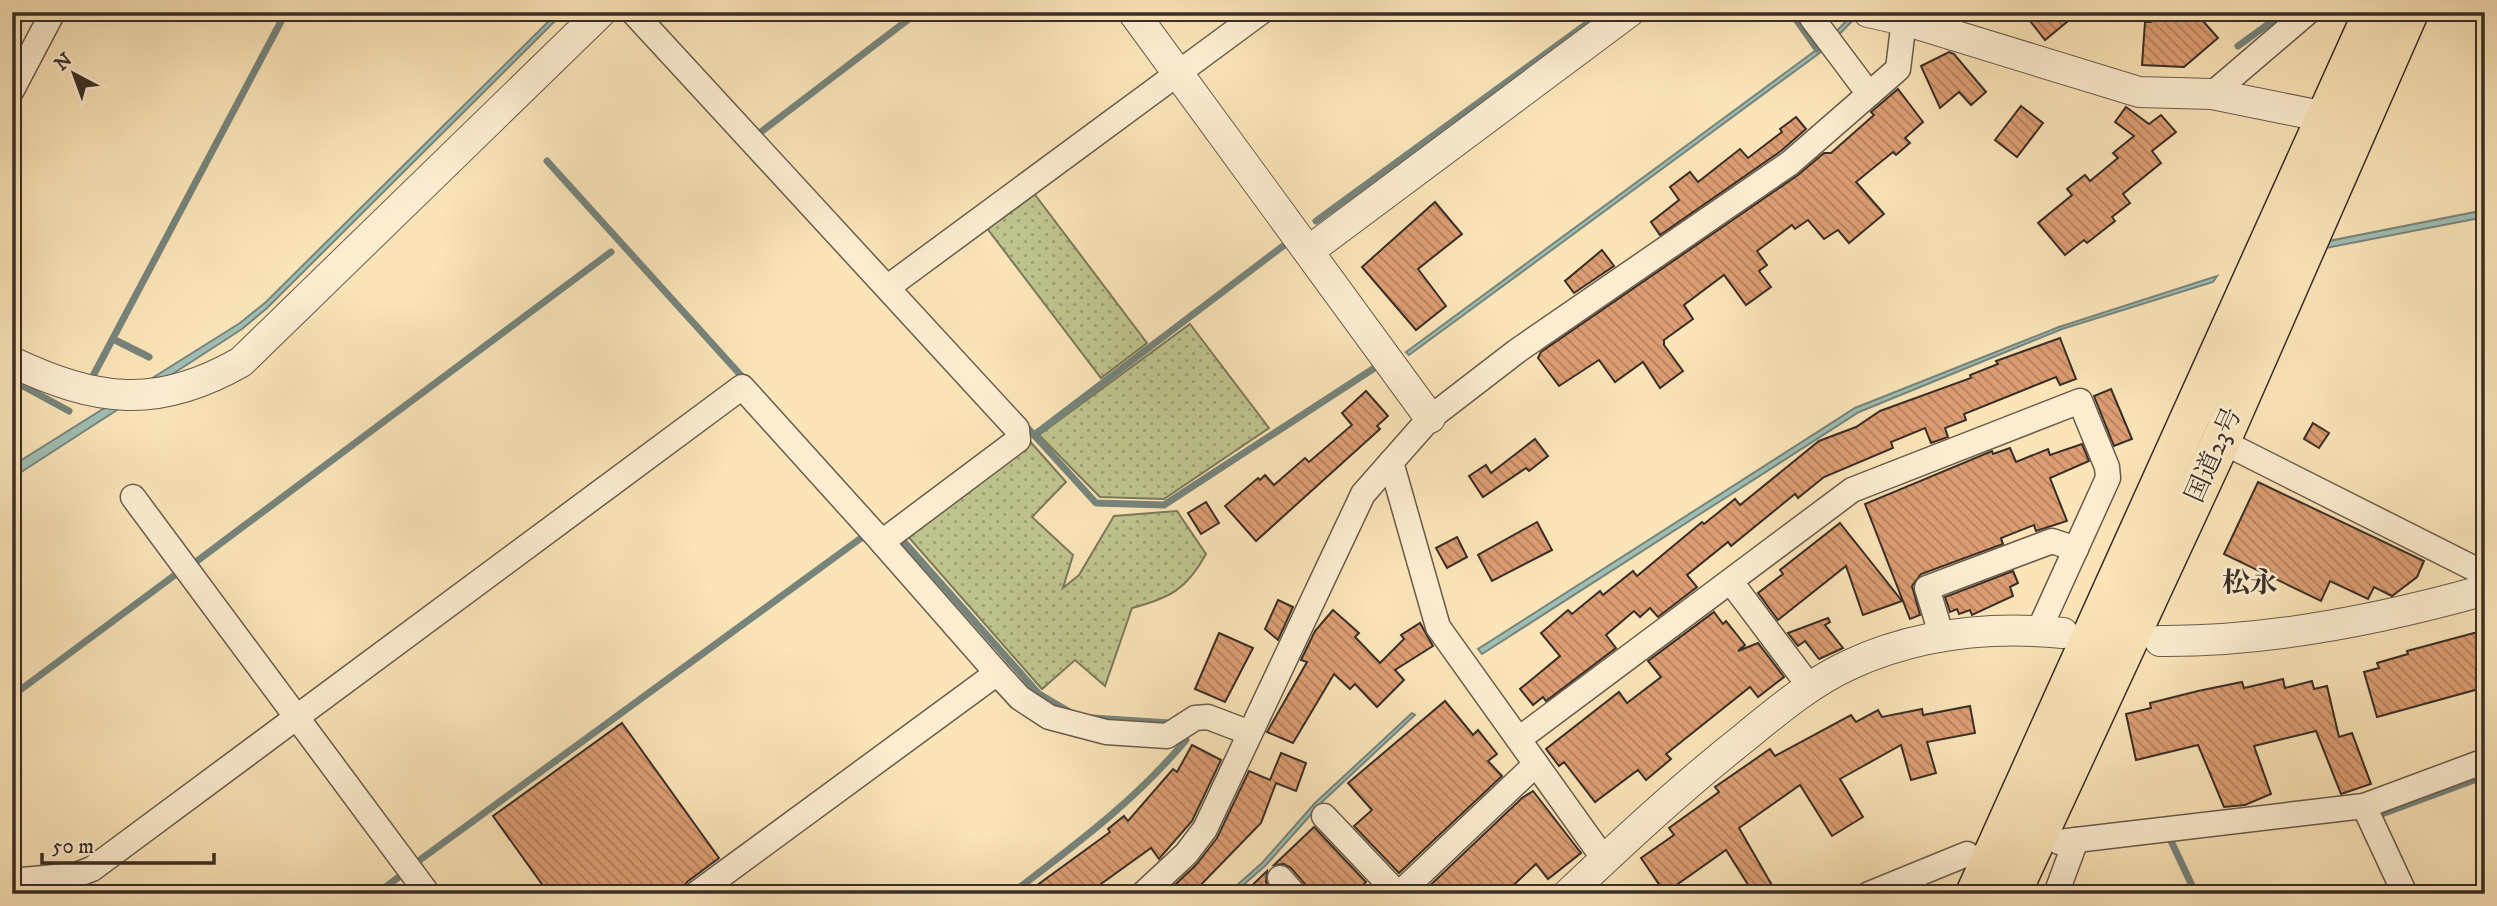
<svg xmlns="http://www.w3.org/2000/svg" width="2497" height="906" font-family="'IM FELL DW Pica','Noto Serif JP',serif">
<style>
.grass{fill:url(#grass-dots);stroke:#7c795a;stroke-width:2}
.water{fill:#9fbeb4;stroke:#76847c;stroke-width:2}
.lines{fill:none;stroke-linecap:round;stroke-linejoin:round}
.stream{stroke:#76847c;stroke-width:7}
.building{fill:url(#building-back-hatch);stroke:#392e27;stroke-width:2}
.minor-casing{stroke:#695c4b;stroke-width:27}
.tertiary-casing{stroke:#695c4b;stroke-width:32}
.trunk-casing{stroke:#392e27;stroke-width:41}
.minor{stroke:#fcedd1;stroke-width:24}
.tertiary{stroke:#fcedd1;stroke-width:30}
.trunk{stroke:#fae4b8;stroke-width:38}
.labels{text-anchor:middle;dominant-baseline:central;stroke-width:5;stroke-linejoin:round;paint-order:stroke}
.street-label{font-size:26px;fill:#392e27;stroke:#fcedd1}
.neighbourhood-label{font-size:28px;font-weight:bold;fill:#392e27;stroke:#fcedd1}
</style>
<defs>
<pattern id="grass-dots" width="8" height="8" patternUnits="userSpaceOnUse" patternTransform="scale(1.75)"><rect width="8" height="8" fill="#bfc48e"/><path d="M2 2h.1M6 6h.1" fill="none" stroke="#9ca074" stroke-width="1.8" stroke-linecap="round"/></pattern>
<pattern id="building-back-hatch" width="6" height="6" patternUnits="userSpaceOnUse" patternTransform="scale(1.75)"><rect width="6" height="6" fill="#dd9d72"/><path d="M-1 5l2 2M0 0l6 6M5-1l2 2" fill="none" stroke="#b4805e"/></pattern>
</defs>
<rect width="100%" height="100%" fill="#fae4b8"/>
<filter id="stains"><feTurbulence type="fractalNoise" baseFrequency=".00286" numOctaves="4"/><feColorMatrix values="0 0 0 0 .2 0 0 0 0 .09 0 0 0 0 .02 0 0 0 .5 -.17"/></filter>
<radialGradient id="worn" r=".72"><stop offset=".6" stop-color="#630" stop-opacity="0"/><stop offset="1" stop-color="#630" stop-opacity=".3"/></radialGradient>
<g class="grass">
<path d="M 1033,192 L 1147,343 L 1101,378 L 986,227 Z"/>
<path d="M 1190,324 L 1269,428 L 1164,499 L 1100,497 L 1039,435 Z"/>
<path d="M 1027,438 L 1066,482 L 1032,517 L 1073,555 L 1063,588 L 1079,575 L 1114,516 L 1177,511 L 1206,554 C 1187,589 1170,598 1132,608 L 1105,686 L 1075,660 L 1042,689 L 904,532 Z"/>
</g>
<g class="water">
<path d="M 558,12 L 564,12 L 267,308 L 242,329 L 12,478 L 12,466 L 240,323 L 266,302 Z"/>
<path d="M 1855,12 L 1861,12 L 1825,49 L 1409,355 L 1406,352 L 1823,45 Z"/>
<path d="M 2485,210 L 2485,217 L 2326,248 L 2329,241 Z"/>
<path d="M 2217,276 L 2213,282 L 2062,329 L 1859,412 L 1482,654 L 1478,649 L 1855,408 L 2059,327 Z"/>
<path d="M 1412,713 L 1415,715 L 1322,802 L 1266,865 L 1233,894 L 1227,894 L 1262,863 L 1315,803 Z"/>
</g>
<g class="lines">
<g class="stream">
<path d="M 1791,12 L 1817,49"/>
<path d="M 2238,46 L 2285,12"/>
<path d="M 757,135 L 918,12"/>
<path d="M 547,161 L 746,381"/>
<path d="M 1316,221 L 1603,12"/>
<path d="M 113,339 L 149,357"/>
<path d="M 94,374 L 286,12"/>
<path d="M 12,380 L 69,411"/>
<path d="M 1023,423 L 1096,503 L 1164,505 L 1376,367"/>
<path d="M 1034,435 L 1287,243"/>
<path d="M 898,535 L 1039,694 L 1068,711"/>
<path d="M 193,564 L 611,252"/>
<path d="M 12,696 L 179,572"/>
<path d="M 1093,718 L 1169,723"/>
<path d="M 2379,815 L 2485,776"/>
<path d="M 2171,841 L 2196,894"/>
<path d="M 421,868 L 417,862 L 868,533"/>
<path d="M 376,894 L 403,874"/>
<path d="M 1011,894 C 1075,845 1134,802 1186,740 L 1183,735"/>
</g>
</g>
<g class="building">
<path d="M 2023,12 L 2079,12 L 2045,40 Z"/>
<path d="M 2163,12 L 2195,12 L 2218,38 L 2184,67 L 2142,65 L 2145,22 L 2151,22 Z"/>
<path d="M 1949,52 L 1954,54 L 1986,92 L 1971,105 L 1959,92 L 1940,108 L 1921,66 Z"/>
<path d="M 1898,89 L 1923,122 L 1905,138 L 1910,143 L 1896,155 L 1893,152 L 1856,182 L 1884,214 L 1849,243 L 1838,230 L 1824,239 L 1808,220 L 1795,229 L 1792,225 L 1757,251 L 1767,265 L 1759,271 L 1771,287 L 1746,305 L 1724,275 L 1684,305 L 1693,319 L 1664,340 L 1664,345 L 1683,371 L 1660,388 L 1643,362 L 1615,382 L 1599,360 L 1559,386 L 1538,358 L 1541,352 L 1798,175 L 1824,153 L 1831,153 L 1874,115 L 1871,112 Z"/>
<path d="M 2021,106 L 2043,123 L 2017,157 L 1995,140 Z"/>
<path d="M 2126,107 L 2149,124 L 2161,115 L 2176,132 L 2152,151 L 2161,163 L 2123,194 L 2130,203 L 2112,217 L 2115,221 L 2087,243 L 2084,240 L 2065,255 L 2038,223 L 2072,195 L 2067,189 L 2085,175 L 2090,181 L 2118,158 L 2113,153 L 2134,136 L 2115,122 Z"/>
<path d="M 1796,117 L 1806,129 L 1781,151 L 1660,235 L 1651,222 L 1679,200 L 1670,187 L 1690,172 L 1698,182 L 1740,149 L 1748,158 L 1782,132 L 1780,129 Z"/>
<path d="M 1435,202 L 1462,234 L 1418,269 L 1446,306 L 1416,330 L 1362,267 Z"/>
<path d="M 1602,250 L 1614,266 L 1574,293 L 1565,281 Z"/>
<path d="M 2060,338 L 2076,379 L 2060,385 L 2056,377 L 1964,414 L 1966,420 L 1945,428 L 1948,437 L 1931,443 L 1925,428 L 1891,442 L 1893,448 L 1824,477 L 1798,498 L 1795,494 L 1731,546 L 1728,542 L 1687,575 L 1697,587 L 1658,617 L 1650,608 L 1640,617 L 1634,611 L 1606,635 L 1616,648 L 1546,701 L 1543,697 L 1533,705 L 1520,689 L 1560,656 L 1541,633 L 1568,610 L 1572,614 L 1600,591 L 1603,595 L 1633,571 L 1637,576 L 1702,522 L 1704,524 L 1735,499 L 1740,505 L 1819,441 L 1856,427 L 1880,411 L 1971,378 L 1970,375 L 1998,364 L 1996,361 Z"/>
<path d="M 2111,389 L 2132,439 L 2114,446 L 2094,396 Z"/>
<path d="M 1366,391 L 1388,416 L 1377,426 L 1380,429 L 1256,541 L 1225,506 L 1258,478 L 1260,480 L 1265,475 L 1274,485 L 1305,458 L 1309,462 L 1352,425 L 1342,413 Z"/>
<path d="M 2313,423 L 2329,433 L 2319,448 L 2304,439 Z"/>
<path d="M 1535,439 L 1548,456 L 1529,471 L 1526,468 L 1483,497 L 1469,476 L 1486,465 L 1491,473 Z"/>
<path d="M 2082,444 L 2089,461 L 2050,478 L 2067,521 L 2036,531 L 2034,525 L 2001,538 L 2003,544 L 1921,574 L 1912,586 L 1920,615 L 1910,619 L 1865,504 L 1992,451 L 1993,454 L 2010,448 L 2016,462 L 2048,449 L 2050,455 Z"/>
<path d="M 2258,482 L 2424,561 L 2417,577 L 2392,596 L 2374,587 L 2368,599 L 2330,581 L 2321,601 L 2224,554 Z"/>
<path d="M 1206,502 L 1219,523 L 1201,534 L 1188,513 Z"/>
<path d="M 1537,522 L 1552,550 L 1492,581 L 1478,555 Z"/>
<path d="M 1840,523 L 1902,601 L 1863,615 L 1846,566 L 1778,620 L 1758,593 L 1783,574 L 1780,570 Z"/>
<path d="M 1457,537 L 1467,557 L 1447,568 L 1436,548 Z"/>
<path d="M 2013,571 L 2018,583 L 2010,587 L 2013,596 L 1972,615 L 1970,610 L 1959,614 L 1957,609 L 1950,612 L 1945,597 Z"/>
<path d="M 1278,600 L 1293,607 L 1278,640 L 1265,629 Z"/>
<path d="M 1333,610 L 1359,633 L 1355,637 L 1380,663 L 1404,639 L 1401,635 L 1420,623 L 1433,646 L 1395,670 L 1404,680 L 1377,707 L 1355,684 L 1350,689 L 1334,674 L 1293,743 L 1267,732 L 1307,662 L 1301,660 L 1315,631 Z"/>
<path d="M 1714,612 L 1723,624 L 1726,621 L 1745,645 L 1738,651 L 1758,643 L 1784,677 L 1758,697 L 1750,687 L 1666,754 L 1671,759 L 1646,780 L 1638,770 L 1595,802 L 1564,762 L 1559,766 L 1546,749 L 1619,692 L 1627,703 L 1661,677 L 1648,661 Z"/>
<path d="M 1828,618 L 1830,622 L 1825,625 L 1843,648 L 1819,659 L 1805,641 L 1798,646 L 1788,633 Z"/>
<path d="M 2485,630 L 2485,681 L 2475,690 L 2377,717 L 2364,672 L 2379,668 L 2377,663 L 2408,654 L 2407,651 Z"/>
<path d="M 1219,633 L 1253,648 L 1225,702 L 1195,689 Z"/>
<path d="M 2283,679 L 2285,688 L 2312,681 L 2314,689 L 2327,686 L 2339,737 L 2352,733 L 2371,784 L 2341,794 L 2316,731 L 2254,746 L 2271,794 L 2245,805 L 2224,807 L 2198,745 L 2136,760 L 2126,714 L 2151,708 L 2150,703 L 2198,691 L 2242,682 L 2244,688 Z"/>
<path d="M 1445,701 L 1473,735 L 1478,730 L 1497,754 L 1488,761 L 1502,776 L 1399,873 L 1354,826 L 1372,810 L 1348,783 Z"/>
<path d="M 1970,706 L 1975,733 L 1927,742 L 1936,773 L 1911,780 L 1901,745 L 1840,779 L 1863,817 L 1832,836 L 1800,785 L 1739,828 L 1777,894 L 1754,894 L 1726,850 L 1665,893 L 1641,858 L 1674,835 L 1669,828 L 1719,792 L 1715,787 L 1770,749 L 1775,756 L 1851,715 L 1856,722 L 1878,710 L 1882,717 L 1922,709 L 1923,715 Z"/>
<path d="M 622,723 L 719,858 L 687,882 L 680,894 L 549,894 L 493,816 Z"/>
<path d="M 1192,745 L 1221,760 L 1192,821 L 1159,859 L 1151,848 L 1087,894 L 1025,894 L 1110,832 L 1108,829 L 1124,816 L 1128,821 L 1173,769 L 1177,772 Z"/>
<path d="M 1281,753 L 1306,763 L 1296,791 L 1276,783 L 1261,823 L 1192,894 L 1165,894 L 1196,865 L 1217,838 L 1249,771 L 1270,780 Z"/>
<path d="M 1533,791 L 1581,853 L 1548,879 L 1536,864 L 1504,894 L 1421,894 L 1522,798 Z"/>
<path d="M 1314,827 L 1366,882 L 1355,894 L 1309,894 L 1305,884 L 1291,868 L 1284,864 L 1274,865 Z"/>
<path d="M 1267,871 L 1266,882 L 1274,894 L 1243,894 Z"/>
</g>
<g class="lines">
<defs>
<g id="minor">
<path d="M 1812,12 L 1812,18 L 1869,94"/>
<path d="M 12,90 L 53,12"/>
<path d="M 2212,94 L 2308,12"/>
<path d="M 888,287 L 1261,12"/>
<path d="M 2221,441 L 2485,574"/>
<path d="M 1391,462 L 1438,627 L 1604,859"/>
<path d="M 133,497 L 428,894"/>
<path d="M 882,542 L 997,673 L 1020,698 L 1049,717 L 1106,732 L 1167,736 L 1195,718 L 1208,717 L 1250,733"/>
<path d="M 1731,582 L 1810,687"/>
<path d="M 1942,637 L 1927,588 L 2052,541 L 2076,549"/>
<path d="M 1519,739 L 1852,490 L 2080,401 L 2107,467 L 2108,478 L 2039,630"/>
<path d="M 2364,806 L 2405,894"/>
<path d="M 1324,816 L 1398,894"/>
<path d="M 2059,842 L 2364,806 L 2485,761"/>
<path d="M 1280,878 L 1294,894"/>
<path d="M 12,881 L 76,875 L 92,869 L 742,387 L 882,542 L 1018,440 L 1017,429 L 633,12"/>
<path d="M 696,894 L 997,673"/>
<path d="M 1143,894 L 1186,854 L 1205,829 L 1363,494 L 1430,418 L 1517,351 L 1790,163 L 1898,69 L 1904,20"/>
<path d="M 1399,894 L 1536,764"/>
<path d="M 1869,894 L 1967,854"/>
<path d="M 2056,894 L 2076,840"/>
</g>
<g id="tertiary">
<path d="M 1133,12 L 1430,418"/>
<path d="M 1868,12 L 1904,20 L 2139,92 L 2212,94 L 2326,117"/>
<path d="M 1310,250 L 1629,12"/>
<path d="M 12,362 C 97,402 157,410 241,362 L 601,12"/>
<path d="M 2160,641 C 2268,642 2382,619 2485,590"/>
<path d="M 1568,894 C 1625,840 1682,787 1744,738 C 1777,711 1810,683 1849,665 C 1916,634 1990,626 2063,633"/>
</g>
<g id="trunk">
<path d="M 1975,894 L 2373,12"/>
<path d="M 2011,894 L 2221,441 L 2409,12"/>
</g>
</defs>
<use href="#minor" class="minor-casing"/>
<use href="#tertiary" class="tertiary-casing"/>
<use href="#trunk" class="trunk-casing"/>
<use href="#minor" class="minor"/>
<use href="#tertiary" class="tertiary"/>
<use href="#trunk" class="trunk"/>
</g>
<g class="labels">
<g class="street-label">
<text transform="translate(2214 455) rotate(-66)">国道23号</text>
</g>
<g class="neighbourhood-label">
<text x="2250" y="583">松永</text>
</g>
</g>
<rect width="2497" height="906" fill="none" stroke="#fae4b8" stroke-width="42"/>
<rect x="14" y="14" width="2469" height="878" fill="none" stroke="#392e27" stroke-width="3.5"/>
<rect x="21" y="21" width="2455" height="864" fill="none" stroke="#392e27" stroke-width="2"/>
<g transform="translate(74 74) rotate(319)" stroke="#fcedd1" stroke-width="5" paint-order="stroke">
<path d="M0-5L12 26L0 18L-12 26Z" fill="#392e27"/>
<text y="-10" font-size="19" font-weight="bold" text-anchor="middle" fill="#392e27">N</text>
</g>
<path d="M42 853v10h172v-10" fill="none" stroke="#392e27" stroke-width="3.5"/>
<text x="52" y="853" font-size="21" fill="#392e27" stroke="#fcedd1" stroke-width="5" paint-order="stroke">50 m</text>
<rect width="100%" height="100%" filter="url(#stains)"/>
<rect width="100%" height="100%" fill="url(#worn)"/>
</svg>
